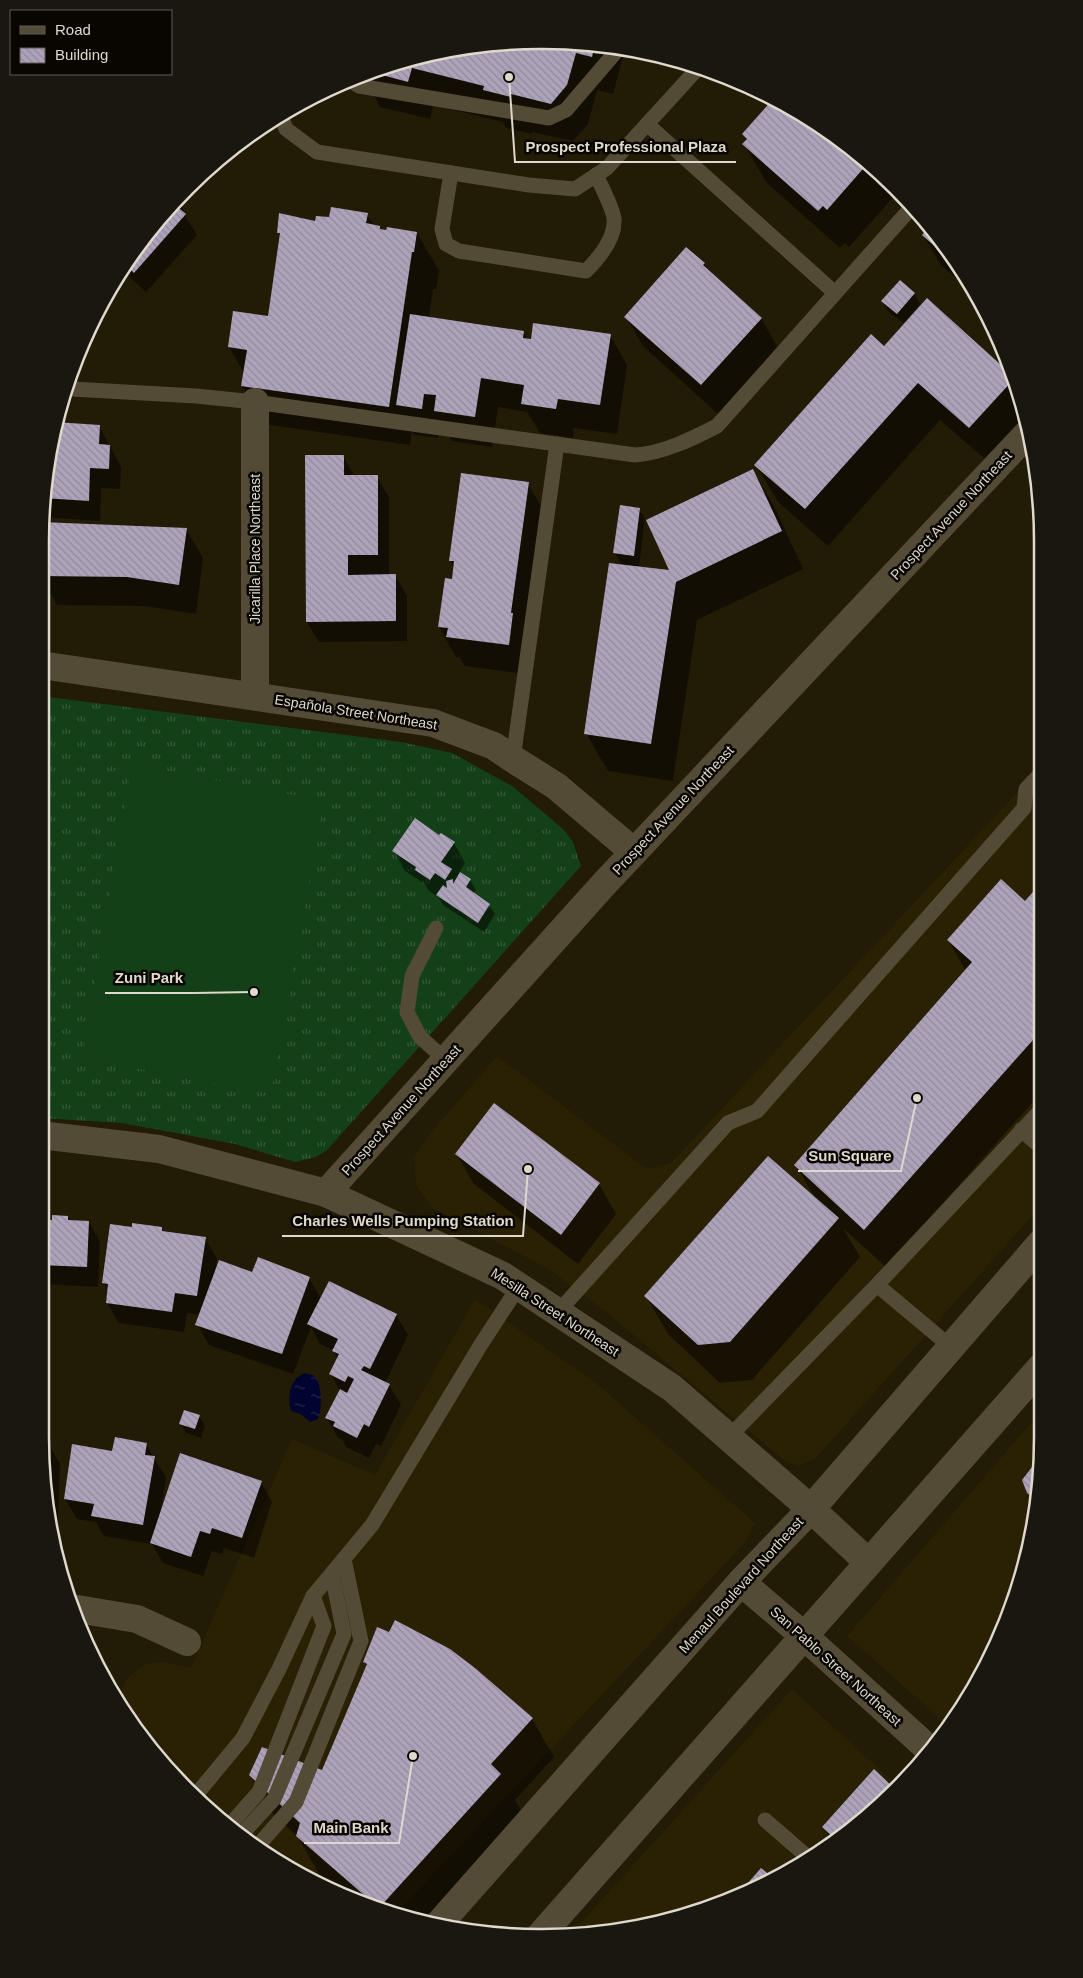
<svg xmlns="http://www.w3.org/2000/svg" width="1083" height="1978" font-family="Helvetica,sans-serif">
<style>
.built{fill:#2a2104}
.grass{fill:url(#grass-tufts)}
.pitch{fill:#144017}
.water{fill:url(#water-ripples)}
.shadow{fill:#0007}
.building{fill:url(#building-back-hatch)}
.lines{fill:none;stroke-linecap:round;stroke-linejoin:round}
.lane{stroke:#534b35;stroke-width:15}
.street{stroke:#534b35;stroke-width:28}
.secondary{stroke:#534b35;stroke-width:28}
.labels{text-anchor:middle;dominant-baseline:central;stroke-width:5;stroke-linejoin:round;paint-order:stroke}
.street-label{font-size:14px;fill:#ded9cc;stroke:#090601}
.rim{fill:none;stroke:#ded9cc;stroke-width:2.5}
.leader{fill:none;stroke:#ded9cc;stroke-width:2}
.callout-dot{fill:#ded9cc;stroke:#090601;stroke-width:2}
.callout-label{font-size:15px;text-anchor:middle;font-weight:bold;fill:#ded9cc;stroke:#090601;stroke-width:5;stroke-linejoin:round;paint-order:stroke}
</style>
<defs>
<pattern id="grass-tufts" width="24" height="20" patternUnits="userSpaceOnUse" patternTransform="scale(1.25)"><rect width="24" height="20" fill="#144017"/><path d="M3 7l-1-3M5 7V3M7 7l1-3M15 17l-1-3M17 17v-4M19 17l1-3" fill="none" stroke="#365b38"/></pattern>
<pattern id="water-ripples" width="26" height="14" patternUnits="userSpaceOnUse" patternTransform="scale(1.25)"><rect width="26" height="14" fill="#00042f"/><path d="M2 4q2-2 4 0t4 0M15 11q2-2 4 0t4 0" fill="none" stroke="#25284c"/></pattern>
<pattern id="building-back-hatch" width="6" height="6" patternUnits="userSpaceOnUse" patternTransform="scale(1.25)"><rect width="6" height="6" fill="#ada2ba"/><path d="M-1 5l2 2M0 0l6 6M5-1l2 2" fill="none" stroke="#928a9b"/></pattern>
</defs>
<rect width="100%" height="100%" fill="#221b06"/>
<g class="built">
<path d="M 1040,768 L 1041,1206 L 816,1458 L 798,1466 L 785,1461 L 607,1313 L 547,1268 L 432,1208 L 416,1185 L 414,1156 L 433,1130 L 497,1056 L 647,1169 L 671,1163 Z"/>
<path d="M 475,1299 L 595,1382 L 755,1523 L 743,1545 L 395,1915 L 349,1900 L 263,1854 L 211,1813 L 144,1742 L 117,1702 L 127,1678 L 145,1664 L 163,1662 L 191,1668 L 292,1439 L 375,1475 Z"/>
<path d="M 1042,1410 L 1042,1469 L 1026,1567 L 976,1687 L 949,1727 L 847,1636 Z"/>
<path d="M 792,1689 L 898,1786 L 872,1813 L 820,1854 L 734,1900 L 671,1921 L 568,1937 Z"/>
</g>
<path class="grass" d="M 41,696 L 401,742 L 452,753 L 512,786 L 563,829 L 573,842 L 581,866 L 327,1150 L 316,1157 L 295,1162 L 235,1144 L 122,1123 L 40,1118 Z"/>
<path class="pitch" d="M 132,764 L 324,801 L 271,1094 L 82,1058 Z"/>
<path class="water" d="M 305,1373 C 306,1374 312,1375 313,1375 C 323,1381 322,1410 318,1419 L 310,1422 L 301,1414 L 291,1411 C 287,1397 290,1378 305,1373 Z"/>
<g class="shadow">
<path d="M 508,41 L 607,44 L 625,49 L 613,94 L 597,90 L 588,124 L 573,141 L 532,132 L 532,134 L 506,128 L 503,122 L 433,105 L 430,119 L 380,107 L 373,93 L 368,92 L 359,77 L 411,57 Z"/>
<path d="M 775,99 L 792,107 L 872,165 L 897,193 L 849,247 L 845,243 L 840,248 L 766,182 L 744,144 L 747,141 L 743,134 Z"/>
<path d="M 177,199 L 184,211 L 183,213 L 197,235 L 146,292 L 122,270 L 164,211 Z"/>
<path d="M 367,214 L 374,226 L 379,227 L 382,231 L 417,233 L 439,271 L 436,289 L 433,289 L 429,318 L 523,332 L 528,340 L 610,335 L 627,365 L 617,434 L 574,428 L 573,438 L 540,433 L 527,412 L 498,407 L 492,447 L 452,441 L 441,422 L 438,438 L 414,435 L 412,431 L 410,445 L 264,424 L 242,386 L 244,373 L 229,347 L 269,317 L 281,237 L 278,232 L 330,219 Z"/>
<path d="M 929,229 L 958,263 L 976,296 L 941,265 L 923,235 Z"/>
<path d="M 704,264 L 709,272 L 761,318 L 778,348 L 718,414 L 643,346 L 626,317 Z"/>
<path d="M 914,294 L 920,304 L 903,323 L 888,311 L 883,301 Z"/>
<path d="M 885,348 L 1012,377 L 1026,427 L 992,465 L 940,420 L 828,546 L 778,502 L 756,465 Z"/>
<path d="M 55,423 L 99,426 L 121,467 L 120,489 L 101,488 L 100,521 L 41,517 Z"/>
<path d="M 343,456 L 355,477 L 377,477 L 389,497 L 389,575 L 395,575 L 407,596 L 407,641 L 319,642 L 307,622 Z"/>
<path d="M 753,471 L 775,508 L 803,569 L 697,620 L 673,781 L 608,771 L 586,733 L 622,565 L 615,553 L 639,509 L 645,519 L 639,567 L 671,571 Z"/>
<path d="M 528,484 L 545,513 L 525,674 L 465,666 L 459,657 L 456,657 L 439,627 L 453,580 L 454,568 L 450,560 Z"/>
<path d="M 186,529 L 203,558 L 196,614 L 145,606 L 57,605 L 41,577 L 42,548 Z"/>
<path d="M 440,836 L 454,843 L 465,863 L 459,873 L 470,880 L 476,890 L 473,894 L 489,905 L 495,914 L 484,932 L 443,905 L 439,898 L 428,890 L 425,884 L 405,871 L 394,851 Z"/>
<path d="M 1040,886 L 1041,1093 L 886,1267 L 843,1228 L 860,1257 L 752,1380 L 720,1383 L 668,1334 L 646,1296 L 815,1198 L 796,1165 L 966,971 L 948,940 L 1026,903 Z"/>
<path d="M 495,1105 L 599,1184 L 616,1214 L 578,1264 L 474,1184 L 457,1155 Z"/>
<path d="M 68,1217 L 70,1221 L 89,1222 L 100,1242 L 98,1287 L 40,1284 L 40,1221 L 53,1221 Z"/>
<path d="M 133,1228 L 161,1228 L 164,1232 L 205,1238 L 217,1259 L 215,1272 L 253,1273 L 309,1278 L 321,1299 L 396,1315 L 408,1335 L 385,1383 L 389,1385 L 401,1405 L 381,1446 L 376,1444 L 369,1458 L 346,1447 L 342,1439 L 338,1438 L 327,1418 L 340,1391 L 331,1374 L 338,1359 L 333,1350 L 320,1344 L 311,1327 L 293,1374 L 209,1345 L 197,1324 L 200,1315 L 187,1313 L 184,1332 L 119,1323 L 107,1303 L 108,1291 L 104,1283 Z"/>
<path d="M 199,1416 L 205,1426 L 201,1438 L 186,1433 L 181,1424 Z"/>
<path d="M 41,1443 L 48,1443 L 60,1464 L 58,1523 L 49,1523 Z"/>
<path d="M 146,1444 L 166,1478 L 160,1514 L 261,1482 L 272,1502 L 254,1558 L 224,1548 L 222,1554 L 212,1551 L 203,1576 L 163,1563 L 152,1544 L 104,1536 L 96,1522 L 77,1519 L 65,1499 L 114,1453 Z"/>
<path d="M 1042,1469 L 1036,1506 L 1028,1492 Z"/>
<path d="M 364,1662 L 532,1719 L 554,1757 L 515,1800 L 522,1813 L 422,1923 L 349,1899 L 319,1874 L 298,1837 L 272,1813 L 250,1775 L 322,1772 L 367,1667 Z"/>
<path d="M 874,1771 L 895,1790 L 872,1813 L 833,1844 L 823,1827 Z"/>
</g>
<g class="building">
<path d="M 508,41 L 595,44 L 592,57 L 576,53 L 567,85 L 551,104 L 511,94 L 511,97 L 483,90 L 484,86 L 412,68 L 408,82 L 371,72 L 411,57 Z"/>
<path d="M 773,99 L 792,107 L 869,162 L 827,210 L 823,206 L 818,211 L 742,144 L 747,139 L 742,134 Z"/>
<path d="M 173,203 L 186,214 L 134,273 L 126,265 L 164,211 Z"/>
<path d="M 331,207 L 368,213 L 366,223 L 380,226 L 380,229 L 386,230 L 387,227 L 417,232 L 414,252 L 412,252 L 389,407 L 241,386 L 247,350 L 228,347 L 233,311 L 268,316 L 280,233 L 277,233 L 279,213 L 315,221 L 316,216 L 329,217 Z"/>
<path d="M 928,228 L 958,263 L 963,271 L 922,235 Z"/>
<path d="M 686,247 L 705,263 L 703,265 L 762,318 L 701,385 L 624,317 Z"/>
<path d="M 900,280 L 915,293 L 897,314 L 881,301 Z"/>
<path d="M 927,298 L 1012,375 L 1013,380 L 969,428 L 918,383 L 805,509 L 754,465 L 871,334 L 884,346 Z"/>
<path d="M 410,314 L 524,331 L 523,338 L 531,339 L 533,323 L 611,334 L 600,405 L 558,399 L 556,409 L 521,404 L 524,385 L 481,378 L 475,417 L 434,411 L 436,395 L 424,394 L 422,409 L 396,405 Z"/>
<path d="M 55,422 L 100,425 L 99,444 L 110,445 L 109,469 L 90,468 L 89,501 L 43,498 Z"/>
<path d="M 305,455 L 344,455 L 344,475 L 378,475 L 378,555 L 348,555 L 348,575 L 396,574 L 396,621 L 306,622 Z"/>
<path d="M 753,469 L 782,531 L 676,582 L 651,744 L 584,734 L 609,563 L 669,570 L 646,520 Z"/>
<path d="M 461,473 L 529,482 L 511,613 L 513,613 L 509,645 L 446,637 L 448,628 L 438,627 L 445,578 L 452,579 L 454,561 L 449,561 Z"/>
<path d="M 620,505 L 640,508 L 634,556 L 613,553 Z"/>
<path d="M 41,522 L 187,528 L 179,585 L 127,577 L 41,576 Z"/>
<path d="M 415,818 L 439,835 L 441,833 L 455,842 L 441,862 L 452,869 L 445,880 L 435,873 L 430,880 L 415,870 L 416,867 L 392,851 Z"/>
<path d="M 460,872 L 471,879 L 466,887 L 490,904 L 478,923 L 436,895 L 443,885 L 447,888 L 446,881 L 453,879 L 453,884 Z"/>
<path d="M 1001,879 L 1025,901 L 1040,884 L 1041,1031 L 864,1230 L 794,1165 L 972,962 L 947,940 Z"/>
<path d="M 494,1103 L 600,1183 L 561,1235 L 455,1154 Z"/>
<path d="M 768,1156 L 839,1218 L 730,1342 L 698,1345 L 644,1296 Z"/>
<path d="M 52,1215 L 68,1216 L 68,1220 L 89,1221 L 87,1267 L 40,1265 L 40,1219 L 52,1220 Z"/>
<path d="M 132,1223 L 162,1227 L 162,1231 L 206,1237 L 197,1296 L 175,1293 L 172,1312 L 106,1303 L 108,1284 L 102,1283 L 110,1224 L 132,1227 Z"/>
<path d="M 258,1257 L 310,1277 L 282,1354 L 195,1325 L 219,1260 L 252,1272 Z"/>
<path d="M 329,1281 L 397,1314 L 370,1369 L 364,1366 L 361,1370 L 390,1384 L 369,1427 L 364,1424 L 357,1438 L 333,1426 L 335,1422 L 325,1418 L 340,1389 L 347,1393 L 354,1379 L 348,1376 L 345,1382 L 329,1374 L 339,1354 L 332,1351 L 338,1339 L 307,1324 Z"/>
<path d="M 184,1410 L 200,1415 L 195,1429 L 179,1424 Z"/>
<path d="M 115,1437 L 147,1443 L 145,1455 L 155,1456 L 143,1525 L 91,1516 L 94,1504 L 64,1499 L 72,1444 L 112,1451 Z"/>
<path d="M 41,1442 L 49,1442 L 48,1501 L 46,1501 Z"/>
<path d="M 180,1453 L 262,1481 L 242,1538 L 212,1528 L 210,1534 L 200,1531 L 191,1557 L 150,1543 Z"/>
<path d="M 1042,1454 L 1042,1469 L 1037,1501 L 1027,1493 L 1022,1480 Z"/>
<path d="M 395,1620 L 450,1649 L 475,1668 L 533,1718 L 491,1764 L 501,1774 L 379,1908 L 296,1836 L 300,1823 L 249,1775 L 262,1747 L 322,1770 L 367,1664 L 363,1662 L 377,1627 L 389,1632 Z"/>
<path d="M 874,1769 L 895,1789 L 872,1813 L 837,1841 L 822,1827 Z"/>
<path d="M 761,1868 L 773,1878 L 734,1900 L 734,1899 Z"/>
</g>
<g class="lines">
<g class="lane">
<path d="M 350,80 L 359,86 L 549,118 L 566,110 L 620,47"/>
<path d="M 281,116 L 286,129 L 317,152 L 529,185 L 575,189 L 607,168 L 700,66"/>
<path d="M 647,124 L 835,293"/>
<path d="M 451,173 L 442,229 L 446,244 L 459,251 L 586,271 C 599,258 616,238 614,218 C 612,207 601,185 596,175"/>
<path d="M 67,387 L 72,389 L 196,396 L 255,402 L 635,455 C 663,453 692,439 717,426 L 911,208"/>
<path d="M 513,759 L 557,444"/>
<path d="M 436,928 L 412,976 L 407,1012 L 420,1037 L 446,1060"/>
<path d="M 1021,1130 L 1041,1147"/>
<path d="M 877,1285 L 951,1347"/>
<path d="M 558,1312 L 728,1123 L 757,1111 L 1024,808 L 1026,789 L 1040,774"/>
<path d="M 728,1438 L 877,1285 L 1041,1110"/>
<path d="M 195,1796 L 243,1738 L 279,1669 L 313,1596 L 372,1525 L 480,1346 L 519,1286"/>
<path d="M 765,1820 L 810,1859"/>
<path d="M 228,1827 L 259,1792 L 324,1626 L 313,1596"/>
<path d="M 240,1836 L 274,1799 L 344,1634 L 332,1574"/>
<path d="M 256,1848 L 296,1802 L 361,1641 L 344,1559"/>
</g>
<g class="street">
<path d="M 41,665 L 433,723 L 494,746 L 513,759 L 556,786 L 634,852"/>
<path d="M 255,696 L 255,402"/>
<path d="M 40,1135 L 159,1149 L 326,1193 L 503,1276 L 672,1388 L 811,1509 L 868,1562"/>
<path d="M 326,1193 L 604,884 L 1027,434"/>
<path d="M 741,1582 L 804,1636 L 931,1751"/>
<path d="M 71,1608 L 137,1619 L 187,1642"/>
</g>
<g class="secondary">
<path d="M 438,1925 L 741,1582 L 811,1509 L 1041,1243"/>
<path d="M 539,1937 L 1042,1366"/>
</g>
</g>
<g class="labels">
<g class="street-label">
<text transform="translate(951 515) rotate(-47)">Prospect Avenue Northeast</text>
<text transform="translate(255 549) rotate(-90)">Jicarilla Place Northeast</text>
<text transform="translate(356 712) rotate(9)">Española Street Northeast</text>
<text transform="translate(673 810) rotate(-47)">Prospect Avenue Northeast</text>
<text transform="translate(401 1110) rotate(-48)">Prospect Avenue Northeast</text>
<text transform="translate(555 1312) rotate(33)">Mesilla Street Northeast</text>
<text transform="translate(741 1585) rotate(-48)">Menaul Boulevard Northeast</text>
<text transform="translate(836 1666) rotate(42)">San Pablo Street Northeast</text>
</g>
</g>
<path d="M0 0H1083V1978H0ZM541 49H542A492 492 0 0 1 1034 541V1437A492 492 0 0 1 542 1929H541A492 492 0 0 1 49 1437V541A492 492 0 0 1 541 49Z" fill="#1a1711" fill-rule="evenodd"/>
<path class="rim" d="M541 49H542A492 492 0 0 1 1034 541V1437A492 492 0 0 1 542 1929H541A492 492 0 0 1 49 1437V541A492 492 0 0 1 541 49Z"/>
<path class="leader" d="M509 77L515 162H736M254 992L193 993H105M917 1098L901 1171H798M528 1169L523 1236H282M413 1756L399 1843H304"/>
<g class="callout-dot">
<circle cx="509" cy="77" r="5"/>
<circle cx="254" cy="992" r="5"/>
<circle cx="917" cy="1098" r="5"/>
<circle cx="528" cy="1169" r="5"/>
<circle cx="413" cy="1756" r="5"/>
</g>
<g class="callout-label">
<text x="626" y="152">Prospect Professional Plaza</text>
<text x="149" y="983">Zuni Park</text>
<text x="850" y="1161">Sun Square</text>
<text x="403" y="1226">Charles Wells Pumping Station</text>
<text x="351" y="1833">Main Bank</text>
</g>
<rect x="10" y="10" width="162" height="65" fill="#090601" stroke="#5e5a52"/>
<rect x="20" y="26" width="25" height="8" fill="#534b35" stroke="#5e5a52"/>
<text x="55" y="35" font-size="15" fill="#ded9cc">Road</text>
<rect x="20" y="48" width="25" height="15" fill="url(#building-back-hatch)" stroke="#5e5a52"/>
<text x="55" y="60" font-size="15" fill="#ded9cc">Building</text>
</svg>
